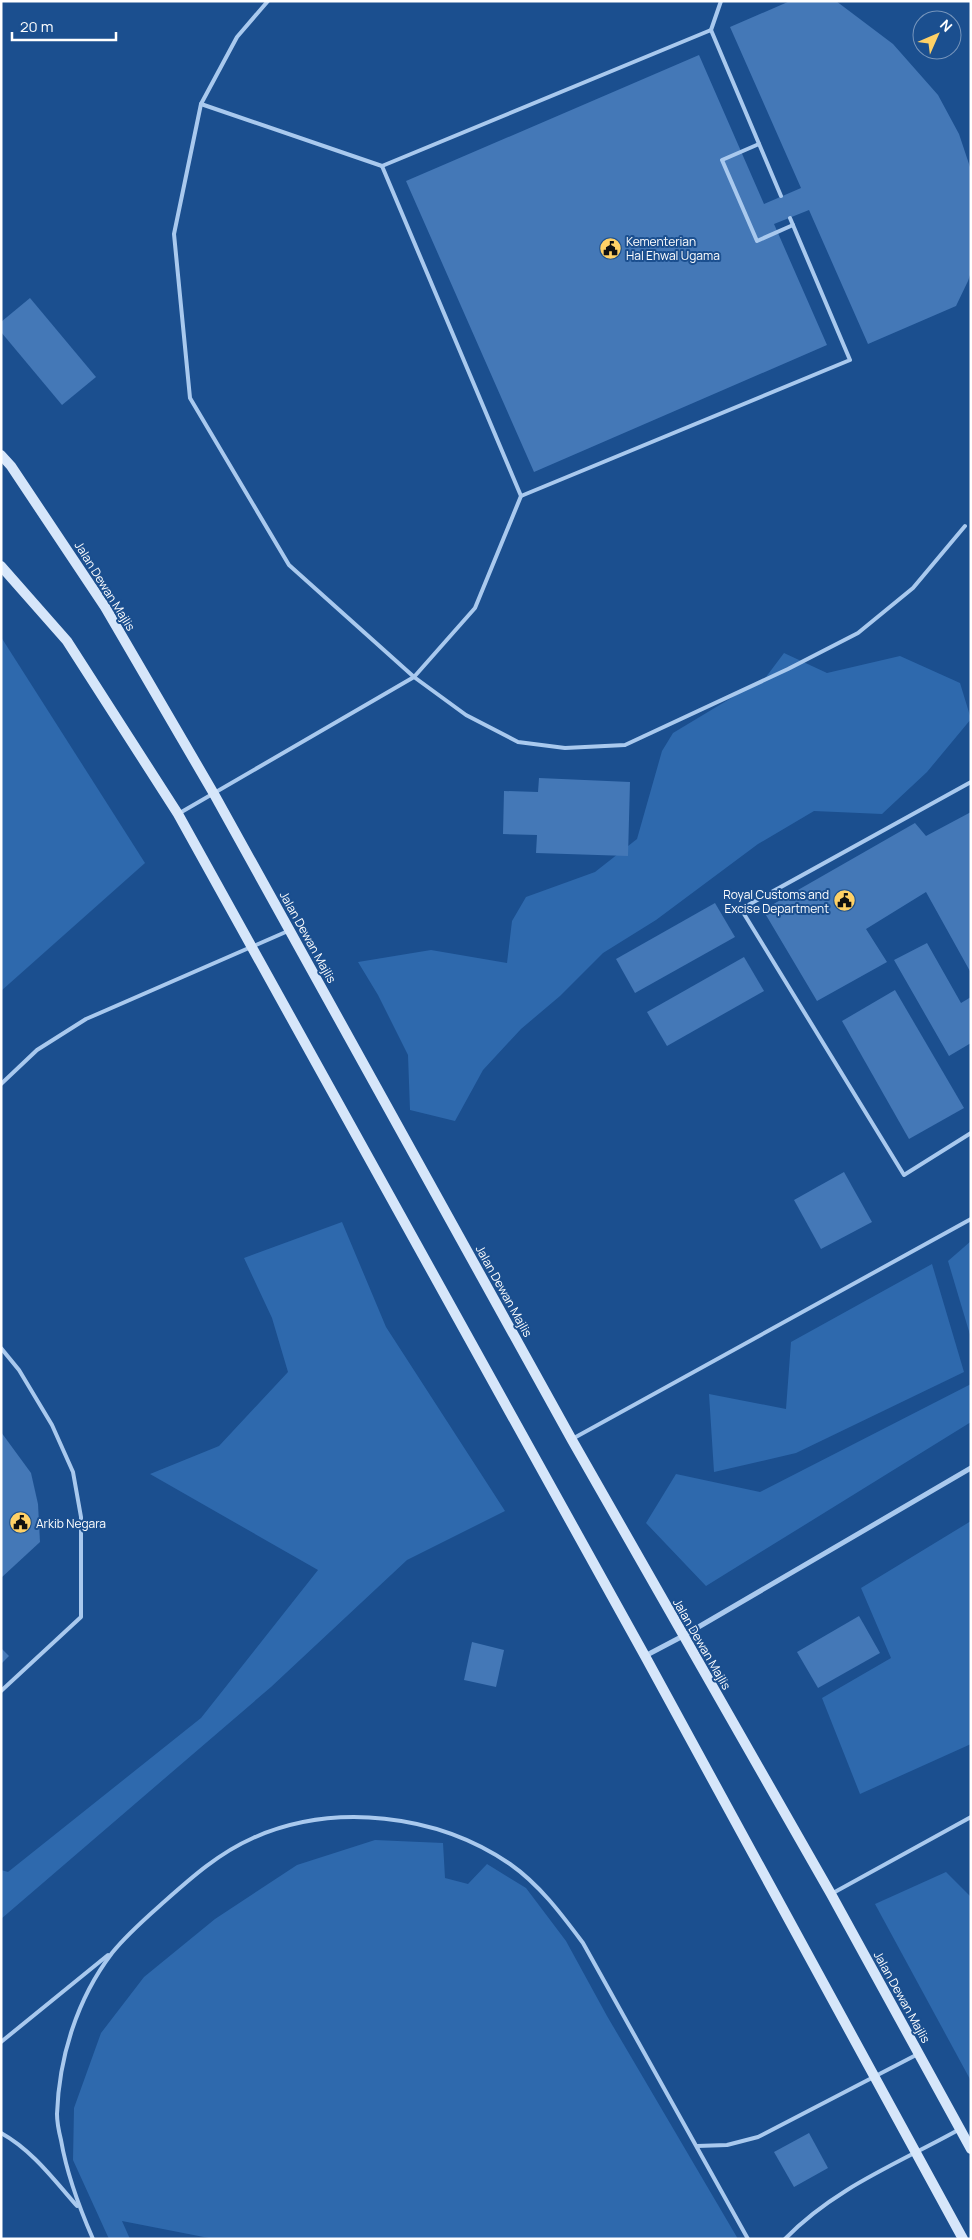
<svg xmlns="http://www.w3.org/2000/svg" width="972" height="2240" font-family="Manrope,sans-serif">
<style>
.green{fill:#2e69ad}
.building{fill:#4478b7}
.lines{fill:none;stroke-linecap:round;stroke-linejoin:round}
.lane{stroke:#a9c9ee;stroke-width:4}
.street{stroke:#a9c9ee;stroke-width:5}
.secondary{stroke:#d6e6fa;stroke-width:10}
.labels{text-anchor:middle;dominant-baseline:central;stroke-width:4;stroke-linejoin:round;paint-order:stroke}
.poi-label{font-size:12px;fill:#fff;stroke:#1b4f8f;text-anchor:start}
.street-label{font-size:12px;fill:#fff;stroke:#1b4f8f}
</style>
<rect width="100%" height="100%" fill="#1b4f8f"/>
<g class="green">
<path d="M 1,637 L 145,863 L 1,991 Z"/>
<path d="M 784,653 L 827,673 L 900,656 L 960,683 L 971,719 L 927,772 L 882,814 L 814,811 L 758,844 L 656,920 L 603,953 L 560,996 L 521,1029 L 483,1070 L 455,1121 L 410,1110 L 408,1055 L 378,995 L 358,962 L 431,950 L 507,963 L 512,921 L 526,897 L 595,872 L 637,839 L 662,751 L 673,733 L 766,677 Z"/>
<path d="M 342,1222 L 386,1327 L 505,1511 L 407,1560 L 271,1687 L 1,1919 L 1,1870 L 8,1872 L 201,1718 L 318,1570 L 150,1474 L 219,1446 L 288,1372 L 272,1318 L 244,1258 Z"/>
<path d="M 971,1241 L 971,1338 L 948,1261 Z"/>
<path d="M 932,1264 L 964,1372 L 796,1453 L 714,1472 L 709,1394 L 786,1409 L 791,1342 Z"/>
<path d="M 971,1384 L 971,1422 L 706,1586 L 646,1523 L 676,1474 L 760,1492 Z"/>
<path d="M 971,1521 L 971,1744 L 860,1794 L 822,1698 L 891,1658 L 861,1588 Z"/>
<path d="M 375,1840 L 443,1843 L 445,1878 L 468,1884 L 487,1864 L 526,1888 L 566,1941 L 607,2016 L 738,2239 L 214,2239 L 122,2221 L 130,2239 L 109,2239 L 73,2160 L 74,2108 L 101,2033 L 144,1977 L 215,1919 L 297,1865 Z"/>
<path d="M 946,1872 L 971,1897 L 971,2081 L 875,1904 Z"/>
</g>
<g class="building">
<path d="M 790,1 L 836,1 L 893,44 L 938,95 L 959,134 L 971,170 L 971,272 L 968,281 L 956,306 L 868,344 L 809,210 L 774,224 L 827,345 L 534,472 L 406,181 L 699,55 L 764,204 L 801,188 L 730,27 Z"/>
<path d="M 30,298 L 96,377 L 62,405 L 1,332 L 1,322 Z"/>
<path d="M 539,778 L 630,782 L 628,856 L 536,853 L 537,835 L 503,834 L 504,791 L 538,792 Z"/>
<path d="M 971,812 L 971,973 L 926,892 L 866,929 L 887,962 L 817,1001 L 763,910 L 915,823 L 926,836 Z"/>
<path d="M 715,903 L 735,937 L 635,993 L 616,959 Z"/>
<path d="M 927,943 L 961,1003 L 971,997 L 971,1043 L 949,1056 L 894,960 Z"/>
<path d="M 744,957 L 764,991 L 667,1046 L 647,1012 Z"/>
<path d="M 895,990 L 964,1108 L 909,1139 L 842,1021 Z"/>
<path d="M 844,1172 L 872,1222 L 821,1249 L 794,1200 Z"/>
<path d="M 1,1432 L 31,1473 L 38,1504 L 40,1542 L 1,1578 Z"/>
<path d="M 859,1616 L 880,1653 L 818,1688 L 797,1652 Z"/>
<path d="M 472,1642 L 504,1650 L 496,1687 L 464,1680 Z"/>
<path d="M 1,1648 L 9,1656 L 1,1664 Z"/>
<path d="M 809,2133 L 828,2168 L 794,2187 L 774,2152 Z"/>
</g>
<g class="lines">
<g class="lane">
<path d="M 268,1 L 237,37 L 201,104 L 174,234 L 190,398 L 289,565 L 414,677 L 466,715 L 518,742 L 565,748 L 625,745 L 788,669 L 858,633 L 913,588 L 965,526"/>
<path d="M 711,30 L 721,1"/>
<path d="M 201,104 L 382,166"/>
<path d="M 759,144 L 722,160 L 757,241 L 793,225"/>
<path d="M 781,196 L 711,30 L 382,166 L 521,496 L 850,360 L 790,218"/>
<path d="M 971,782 L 741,909 L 904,1175 L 971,1133"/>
<path d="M 178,814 L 414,677 L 475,608 L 521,496"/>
<path d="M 1,1084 L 37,1050 L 86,1019 L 288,931"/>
<path d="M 1,1348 L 19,1370 L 52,1425 L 73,1472 L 81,1517 L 81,1617 L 1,1691"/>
<path d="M 574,1438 L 971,1219"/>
<path d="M 833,1893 L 971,1817"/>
<path d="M 1,2042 L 108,1955"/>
<path d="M 1,2133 C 32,2150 54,2180 77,2206"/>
<path d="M 697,2146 L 727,2145 L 758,2137 L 918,2054"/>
<path d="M 93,2239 C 79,2207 67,2175 61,2140 C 59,2132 57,2123 57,2114 C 59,2057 77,1999 112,1953 C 127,1934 147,1917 165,1901 C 192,1877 219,1853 253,1838 C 334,1802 437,1814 510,1864 C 540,1885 562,1915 583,1943 L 748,2239"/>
<path d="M 785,2239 C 834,2188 899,2163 960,2129"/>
</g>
<path class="street" d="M 645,1656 L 683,1636 L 971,1468"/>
<g class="secondary">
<path d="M 1,455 L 11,466 L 105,607 L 214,794 L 572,1440 L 831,1894 L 971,2149"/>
<path d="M 1,566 L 67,641 L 178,814 L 645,1656 L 963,2239"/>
</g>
</g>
<defs>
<symbol id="civic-disc" viewBox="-11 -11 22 22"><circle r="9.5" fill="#ffd166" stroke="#1b4f8f"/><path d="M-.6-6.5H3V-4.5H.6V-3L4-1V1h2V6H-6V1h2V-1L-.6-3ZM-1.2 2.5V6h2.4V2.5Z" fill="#111"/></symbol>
</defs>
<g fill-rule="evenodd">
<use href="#civic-disc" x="598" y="236" width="25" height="25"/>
<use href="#civic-disc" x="832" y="888" width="25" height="25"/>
<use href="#civic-disc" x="8" y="1510" width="25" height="25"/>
</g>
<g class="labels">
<g class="poi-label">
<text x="626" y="241">Kementerian<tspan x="626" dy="14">Hal Ehwal Ugama</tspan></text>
<text x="829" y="894" text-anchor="end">Royal Customs and<tspan x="829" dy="14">Excise Department</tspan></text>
<text x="36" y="1523">Arkib Negara</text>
</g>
<g class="street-label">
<text transform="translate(105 586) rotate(58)">Jalan Dewan Majlis</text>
<text transform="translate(308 937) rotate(61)">Jalan Dewan Majlis</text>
<text transform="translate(504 1291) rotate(61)">Jalan Dewan Majlis</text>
<text transform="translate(702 1644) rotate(60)">Jalan Dewan Majlis</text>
<text transform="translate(902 1997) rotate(61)">Jalan Dewan Majlis</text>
</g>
</g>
<rect width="972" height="2240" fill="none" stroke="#ffffff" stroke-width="5"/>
<g transform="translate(937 35) rotate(45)"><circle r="24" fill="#1b4f8f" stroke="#7695bc"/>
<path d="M0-4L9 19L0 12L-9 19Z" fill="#ffd166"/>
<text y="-8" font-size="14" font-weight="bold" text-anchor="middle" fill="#ffffff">N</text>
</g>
<path d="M12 32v8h104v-8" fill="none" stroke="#ffffff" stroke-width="2.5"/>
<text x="20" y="32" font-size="15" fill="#ffffff" stroke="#1b4f8f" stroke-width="4" paint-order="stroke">20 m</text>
</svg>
